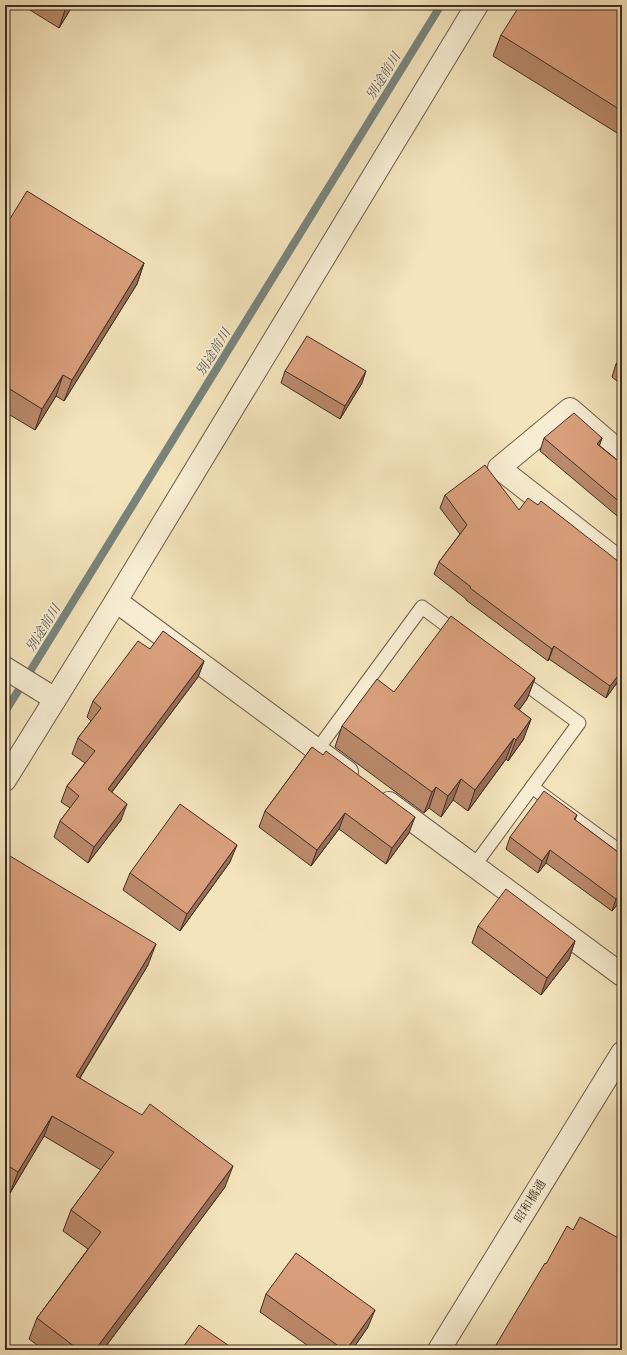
<svg xmlns="http://www.w3.org/2000/svg" width="627" height="1355" font-family="Alegreya,'Noto Serif JP',serif">
<style>
.lines{fill:none;stroke-linecap:round;stroke-linejoin:round}
.stream{stroke:#78847d;stroke-width:8}
.lane-casing{stroke:#6c5c4b;stroke-width:15}
.street-casing{stroke:#6c5c4b;stroke-width:24}
.lane{stroke:#f8edd3;stroke-width:13}
.street{stroke:#f8edd3;stroke-width:22}
.wall{fill:#bb896b;stroke:#3f2e25}
.shaded-wall{fill:#986f57;stroke:#3f2e25}
.building{fill:#d99f7c;stroke:#3f2e25}
.labels{text-anchor:middle;dominant-baseline:central;stroke-width:3;stroke-linejoin:round;paint-order:stroke}
.street-label{font-size:12px;fill:#3f2e25;stroke:#f8edd3}
.water-label{font-size:13px;font-style:italic;fill:#57524a;stroke:#f8edd3}
</style>
<rect width="100%" height="100%" fill="#f4e4bc"/>
<filter id="stains"><feTurbulence type="fractalNoise" baseFrequency=".005" numOctaves="4"/><feColorMatrix values="0 0 0 0 .2 0 0 0 0 .09 0 0 0 0 .02 0 0 0 .5 -.17"/></filter>
<radialGradient id="worn" r=".72"><stop offset=".6" stop-color="#630" stop-opacity="0"/><stop offset="1" stop-color="#630" stop-opacity=".3"/></radialGradient>
<g class="lines">
<path class="stream" d="M 5,712 L 441,5"/>
<defs>
<g id="lane">
<path d="M 517,678 L 579,723 L 532,787 L 622,853"/>
<path d="M 317,750 L 422,607 L 458,634"/>
<path d="M 474,866 L 532,787"/>
</g>
<g id="street">
<path d="M 622,454 L 570,409 L 499,468 L 622,564"/>
<path d="M 116,601 L 347,772"/>
<path d="M 5,668 L 55,699"/>
<path d="M 5,780 L 116,601 L 477,5"/>
<path d="M 389,803 L 622,975"/>
<path d="M 439,1350 L 622,1053"/>
</g>
</defs>
<use href="#lane" class="lane-casing"/>
<use href="#street" class="street-casing"/>
<use href="#lane" class="lane"/>
<use href="#street" class="street"/>
</g>
<g class="wall">
<path d="M 22,5 L 73,5 L 59,28 Z"/>
<path d="M 622,5 L 622,136 L 493,56 L 501,35 Z"/>
<path d="M 5,227 L 144,263 L 137,284 L 64,401 L 56,396 L 35,430 L 5,412 Z"/>
<path d="M 622,357 L 622,385 L 612,377 L 616,364 Z"/>
<path d="M 285,371 L 362,383 L 340,419 L 281,383 Z"/>
<path d="M 544,438 L 602,438 L 599,445 L 622,464 L 622,520 L 540,451 Z"/>
<path d="M 445,495 L 519,510 L 622,563 L 622,685 L 621,687 L 616,684 L 606,698 L 549,659 L 548,661 L 466,600 L 466,599 L 434,574 L 439,562 L 460,534 L 440,508 Z"/>
<path d="M 150,649 L 204,661 L 198,677 L 112,792 L 121,820 L 88,863 L 54,837 L 60,821 L 70,808 L 61,802 L 67,786 L 85,763 L 72,754 L 78,738 L 91,721 L 87,717 L 93,701 Z"/>
<path d="M 535,678 L 527,699 L 519,710 L 531,719 L 523,740 L 508,761 L 506,759 L 468,811 L 453,800 L 441,817 L 429,808 L 424,813 L 335,747 L 342,726 L 394,692 Z"/>
<path d="M 312,747 L 409,833 L 386,864 L 339,829 L 311,866 L 259,827 L 265,811 Z"/>
<path d="M 577,815 L 575,820 L 622,855 L 622,908 L 617,905 L 612,911 L 546,863 L 538,873 L 506,849 L 510,837 Z"/>
<path d="M 5,853 L 148,965 L 80,1078 L 225,1187 L 103,1350 L 44,1350 L 29,1339 L 37,1318 L 88,1249 L 63,1231 L 71,1210 L 101,1170 L 44,1136 L 10,1193 L 5,1190 Z"/>
<path d="M 230,862 L 180,931 L 123,890 L 130,873 Z"/>
<path d="M 478,926 L 575,941 L 569,959 L 541,995 L 472,943 Z"/>
<path d="M 266,1294 L 368,1327 L 352,1350 L 314,1350 L 260,1312 Z"/>
</g>
<g class="shaded-wall">
<path d="M 69,5 L 73,5 L 59,28 L 65,10 Z"/>
<path d="M 144,263 L 137,284 L 64,401 L 72,380 Z"/>
<path d="M 366,371 L 362,383 L 340,419 L 345,406 Z"/>
<path d="M 63,375 L 56,396 L 35,430 L 42,409 Z"/>
<path d="M 602,438 L 598,450 L 597,444 Z"/>
<path d="M 554,646 L 549,659 L 548,661 L 552,649 Z"/>
<path d="M 204,661 L 198,677 L 102,805 L 108,789 Z"/>
<path d="M 621,672 L 616,684 L 606,698 L 610,686 Z"/>
<path d="M 535,678 L 527,699 L 506,727 L 514,706 Z"/>
<path d="M 531,719 L 523,740 L 508,761 L 516,740 Z"/>
<path d="M 514,738 L 506,759 L 468,811 L 475,790 Z"/>
<path d="M 461,779 L 453,800 L 441,817 L 448,796 Z"/>
<path d="M 436,787 L 429,808 L 424,813 L 432,792 Z"/>
<path d="M 127,804 L 121,820 L 88,863 L 94,847 Z"/>
<path d="M 345,813 L 339,829 L 311,866 L 317,850 Z"/>
<path d="M 415,817 L 409,833 L 386,864 L 392,848 Z"/>
<path d="M 237,845 L 230,862 L 180,931 L 187,914 Z"/>
<path d="M 550,850 L 546,863 L 538,873 L 542,861 Z"/>
<path d="M 622,893 L 617,905 L 612,911 L 616,899 Z"/>
<path d="M 575,941 L 569,959 L 541,995 L 547,978 Z"/>
<path d="M 156,944 L 148,965 L 68,1097 L 76,1076 Z"/>
<path d="M 52,1116 L 44,1136 L 10,1193 L 18,1172 Z"/>
<path d="M 233,1166 L 225,1187 L 103,1350 L 95,1350 Z"/>
<path d="M 375,1310 L 368,1327 L 352,1350 L 346,1350 Z"/>
</g>
<g class="building">
<path d="M 57,5 L 69,5 L 65,10 Z"/>
<path d="M 520,5 L 622,5 L 622,111 L 501,35 Z"/>
<path d="M 27,191 L 144,263 L 72,380 L 63,375 L 42,409 L 5,386 L 5,227 Z"/>
<path d="M 307,336 L 366,371 L 345,406 L 285,371 Z"/>
<path d="M 622,357 L 622,369 L 616,364 Z"/>
<path d="M 574,413 L 602,438 L 597,444 L 622,464 L 622,504 L 544,438 Z"/>
<path d="M 485,465 L 519,510 L 528,498 L 538,505 L 541,501 L 619,562 L 622,563 L 622,673 L 621,672 L 610,686 L 554,646 L 552,649 L 470,588 L 471,587 L 439,562 L 467,525 L 445,495 Z"/>
<path d="M 451,616 L 535,678 L 514,706 L 531,719 L 516,740 L 514,738 L 475,790 L 461,779 L 448,796 L 436,787 L 432,792 L 342,726 L 377,679 L 394,692 Z"/>
<path d="M 163,631 L 204,661 L 108,789 L 127,804 L 94,847 L 60,821 L 79,796 L 67,786 L 95,751 L 78,738 L 101,708 L 93,701 L 138,641 L 150,649 Z"/>
<path d="M 312,747 L 323,755 L 326,751 L 415,817 L 392,848 L 345,813 L 317,850 L 265,811 Z"/>
<path d="M 544,791 L 577,815 L 574,819 L 622,855 L 622,893 L 616,899 L 550,850 L 542,861 L 510,837 Z"/>
<path d="M 180,804 L 237,845 L 187,914 L 130,873 Z"/>
<path d="M 5,853 L 156,944 L 76,1076 L 142,1115 L 150,1104 L 233,1166 L 95,1350 L 79,1350 L 37,1318 L 101,1232 L 71,1210 L 114,1152 L 52,1116 L 18,1172 L 5,1164 Z"/>
<path d="M 506,889 L 575,941 L 547,978 L 478,926 Z"/>
<path d="M 580,1217 L 622,1240 L 622,1350 L 493,1350 L 545,1263 L 546,1264 L 567,1226 L 573,1230 Z"/>
<path d="M 296,1253 L 375,1310 L 346,1350 L 344,1350 L 266,1294 Z"/>
<path d="M 199,1325 L 235,1350 L 181,1350 Z"/>
</g>
<g class="labels">
<g class="street-label">
<text transform="translate(530 1201) rotate(-58)">昭和橋通</text>
</g>
<g class="water-label">
<text transform="translate(383 76) rotate(-58)">別途前川</text>
<text transform="translate(213 352) rotate(-58)">別途前川</text>
<text transform="translate(43 628) rotate(-58)">別途前川</text>
</g>
</g>
<rect width="627" height="1355" fill="none" stroke="#f4e4bc" stroke-width="20"/>
<rect x="6" y="6" width="615" height="1343" fill="none" stroke="#3f2e25" stroke-width="2"/>
<rect x="10" y="10" width="607" height="1335" fill="none" stroke="#3f2e25"/>
<rect width="100%" height="100%" filter="url(#stains)"/>
<rect width="100%" height="100%" fill="url(#worn)"/>
</svg>
